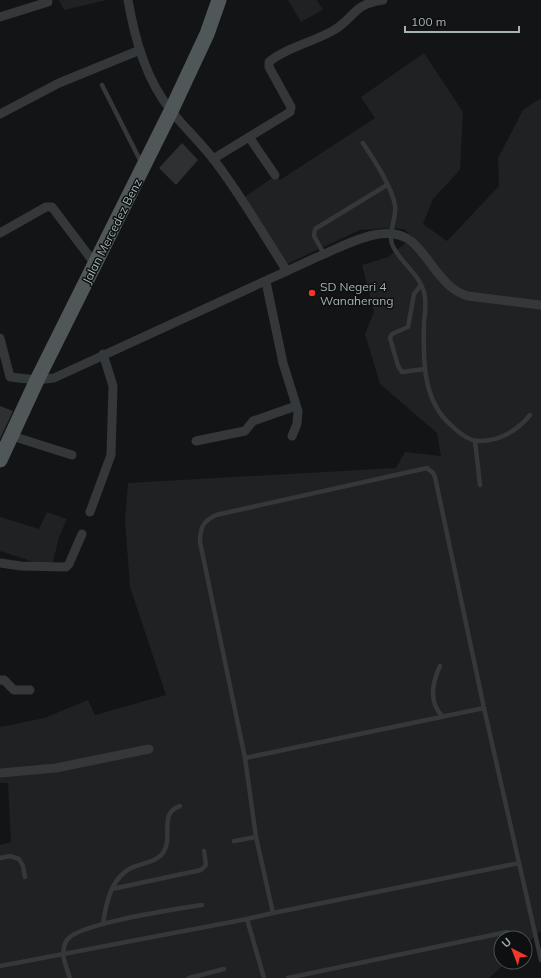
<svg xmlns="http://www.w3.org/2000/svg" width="541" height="978" font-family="Mulish,sans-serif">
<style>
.built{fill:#1f2122}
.building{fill:#2e3031}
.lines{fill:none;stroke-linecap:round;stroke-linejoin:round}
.service{stroke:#34383a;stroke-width:4.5}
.minor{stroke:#34383a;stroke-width:9}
.primary{stroke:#505759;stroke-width:15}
.poi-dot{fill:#f2372d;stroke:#0e0f10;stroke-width:1.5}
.labels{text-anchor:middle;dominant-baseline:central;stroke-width:3;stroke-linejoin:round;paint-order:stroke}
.street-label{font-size:12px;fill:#a4b4b5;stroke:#0e0f10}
.poi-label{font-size:12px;fill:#a4b4b5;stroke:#0e0f10;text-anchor:start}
</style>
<rect width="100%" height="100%" fill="#131415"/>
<g class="built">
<path d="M 59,0 L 107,0 L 64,10 Z"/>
<path d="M 288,0 L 317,0 L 323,10 L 301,22 Z"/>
<path d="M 424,53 L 463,112 L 460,170 L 433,199 L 423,224 L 447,241 L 499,186 L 498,158 L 523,110 L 541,98 L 541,931 L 525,945 L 525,938 L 501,938 L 501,962 L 507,962 L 489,978 L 0,978 L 0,845 L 11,842 L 8,783 L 0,783 L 0,725 L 1,727 L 44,718 L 88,700 L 95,715 L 166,695 L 130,587 L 125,520 L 128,483 L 396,468 L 405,452 L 441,456 L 437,433 L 380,384 L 365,334 L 374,312 L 362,265 L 388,257 L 413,237 L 404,229 L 391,228 L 360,230 L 285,265 L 243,198 L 277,175 L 280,180 L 375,118 L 361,97 Z"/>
<path d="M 47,512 L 67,519 L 59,537 L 53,562 L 34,562 L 0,551 L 0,517 L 39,529 Z"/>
</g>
<g class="building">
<path d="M 182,143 L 198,160 L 176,185 L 159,168 Z"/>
<path d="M 0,406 L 13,411 L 0,439 Z"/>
</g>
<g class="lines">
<g class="service">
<path d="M 102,85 L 142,164"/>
<path d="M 363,143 C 374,160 391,185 395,205 C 397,217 388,232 392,244 C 399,262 419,273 424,292 C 427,302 425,312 424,322 C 423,359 422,401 452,426 C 459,433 468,440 478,441 C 499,442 518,430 530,415"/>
<path d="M 324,254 L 314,236 L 315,229 L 387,185"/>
<path d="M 421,285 L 414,294 L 408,327 L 392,334 L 390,338 L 398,366 L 402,372 L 425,369"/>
<path d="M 475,441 L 480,485"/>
<path d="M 440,666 C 432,683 429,702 442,716"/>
<path d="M 245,758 L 484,708"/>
<path d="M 234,841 L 256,837"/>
<path d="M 0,858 L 10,856 L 19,859 L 23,866 L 25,877"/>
<path d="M 112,889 L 201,870 L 206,865 L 204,851"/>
<path d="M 273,913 L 519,863"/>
<path d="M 247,919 L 273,913 L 256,837 L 245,758 L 200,542 C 200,528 203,521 216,515 L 427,468 L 433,473 L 435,477 L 484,708 L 541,960"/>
<path d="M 103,924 C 106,902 112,874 136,866 C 145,863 157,861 163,853 C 174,837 158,813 180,806"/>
<path d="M 0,966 L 247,919 L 264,978"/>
<path d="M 70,978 C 66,966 59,952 67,940 C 78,923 178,909 202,905"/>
<path d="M 189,978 L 224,969"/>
<path d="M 288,978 L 507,932"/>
</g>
<g class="minor">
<path d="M 128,0 C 135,40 146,80 172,112 C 185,128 201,143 214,160 C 241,195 263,234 287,271"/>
<path d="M 0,17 L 48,2"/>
<path d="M 0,114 L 59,83 L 140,50"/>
<path d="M 249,137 L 275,175"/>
<path d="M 213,159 L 290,112 L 291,107 L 269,67 L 269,62 C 287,47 314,42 334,30 C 356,17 351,5 383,0"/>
<path d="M 0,233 L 46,207 L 52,207 L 95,264"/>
<path d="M 266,282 L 283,363 L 298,411 L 297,424 L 292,436"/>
<path d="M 0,338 L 10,377 L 37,380 L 54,378 L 324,254 C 348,244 386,222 411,241 C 421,249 429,262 437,272 C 446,283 454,292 468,296 L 541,305"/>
<path d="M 12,436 L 72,455"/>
<path d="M 196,441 L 245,431 L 253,421 L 296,406"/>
<path d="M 90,512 L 111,455 L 113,386 L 103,354"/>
<path d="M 0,563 L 21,566 L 66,567 L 69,564 L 82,534"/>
<path d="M 0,680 L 4,680 L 14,690 L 30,690"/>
<path d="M 0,773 L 56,768 L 149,749"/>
</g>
<path class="primary" d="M 0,460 L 37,380 L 171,111 L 207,34 L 219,0"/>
</g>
<circle class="poi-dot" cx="312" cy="293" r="4"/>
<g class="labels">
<g class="street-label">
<text transform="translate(112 231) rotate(-63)">Jalan Mercedez Benz</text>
</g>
<g class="poi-label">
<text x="320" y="286">SD Negeri 4<tspan x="320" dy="14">Wanaherang</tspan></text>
</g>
</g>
<g transform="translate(513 950) rotate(318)"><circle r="19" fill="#0e0f10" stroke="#4a5152"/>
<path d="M0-3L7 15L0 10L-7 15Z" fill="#f2372d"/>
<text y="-6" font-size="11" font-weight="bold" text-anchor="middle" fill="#a4b4b5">U</text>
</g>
<path d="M405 26v6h114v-6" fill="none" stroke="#a4b4b5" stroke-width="2"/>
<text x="411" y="26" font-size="12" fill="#a4b4b5" stroke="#0e0f10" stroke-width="3" paint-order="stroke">100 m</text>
</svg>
